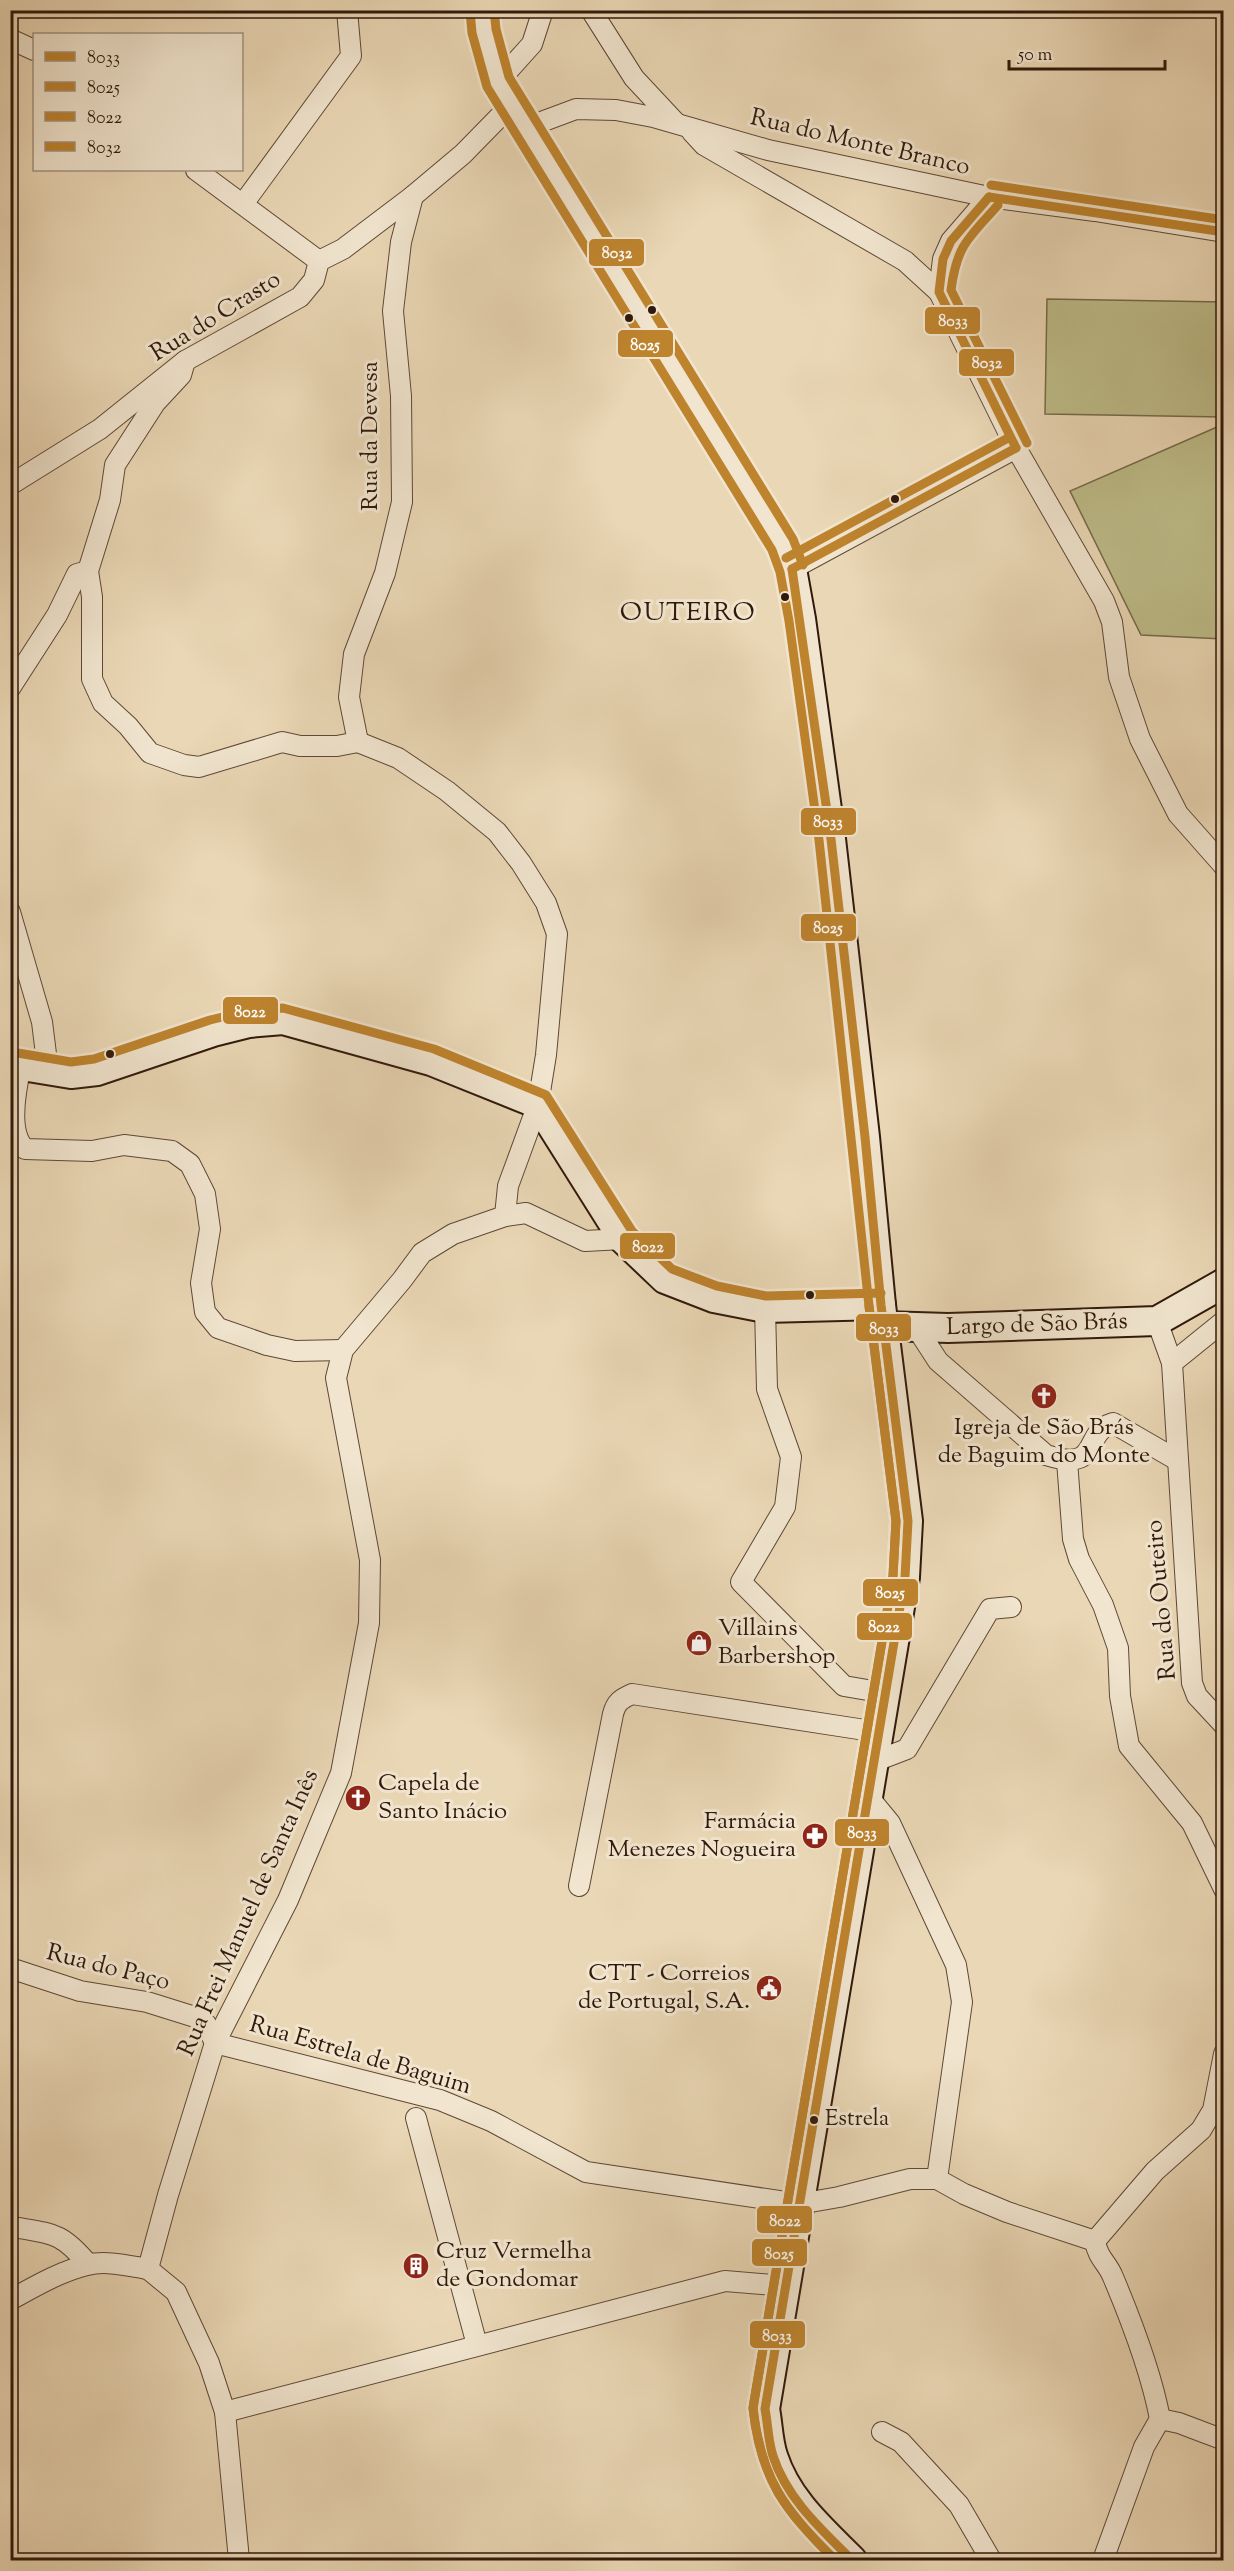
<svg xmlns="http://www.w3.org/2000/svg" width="1234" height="2571" font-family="'Sorts Mill Goudy',serif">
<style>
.green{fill:#bdbc89;stroke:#766a4a;stroke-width:1.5}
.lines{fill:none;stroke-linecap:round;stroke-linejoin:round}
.street-casing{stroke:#5e4836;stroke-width:22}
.secondary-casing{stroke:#30190b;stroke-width:32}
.street{stroke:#f1e5cf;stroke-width:20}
.secondary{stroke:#f1e5cf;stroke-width:28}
.bus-1-casing{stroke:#f1e5cf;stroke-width:14}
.bus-2-casing{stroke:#f1e5cf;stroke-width:14}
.bus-3-casing{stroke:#f1e5cf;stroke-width:14}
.bus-4-casing{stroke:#f1e5cf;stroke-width:14}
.bus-1{stroke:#be832d;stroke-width:9}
.bus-2{stroke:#be832d;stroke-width:9}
.bus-3{stroke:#be832d;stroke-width:9}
.bus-4{stroke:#be832d;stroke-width:9}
.bus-dot{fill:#30190b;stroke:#f1e5cf;stroke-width:2}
.labels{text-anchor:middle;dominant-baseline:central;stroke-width:6;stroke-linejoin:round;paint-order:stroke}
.bus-label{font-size:22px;fill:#30190b;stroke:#f1e5cf;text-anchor:start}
.street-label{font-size:24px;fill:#30190b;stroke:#f1e5cf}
.poi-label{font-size:24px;fill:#30190b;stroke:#f1e5cf;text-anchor:start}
.neighbourhood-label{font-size:26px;letter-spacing:1.5px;fill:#30190b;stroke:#f1e5cf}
.line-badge{stroke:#f1e5cf;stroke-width:2}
.badge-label{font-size:16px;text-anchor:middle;font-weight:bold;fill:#fff}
</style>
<rect width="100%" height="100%" fill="#ead7b5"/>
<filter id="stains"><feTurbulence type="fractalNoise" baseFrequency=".00333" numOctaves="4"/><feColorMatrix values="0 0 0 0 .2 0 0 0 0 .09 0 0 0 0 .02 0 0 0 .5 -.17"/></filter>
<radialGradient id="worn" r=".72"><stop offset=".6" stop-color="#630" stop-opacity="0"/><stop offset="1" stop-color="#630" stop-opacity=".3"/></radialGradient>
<g class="green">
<path d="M 1047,299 L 1223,302 L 1223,417 L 1045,414 Z"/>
<path d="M 1217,427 L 1224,439 L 1223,639 L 1141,635 L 1070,491 Z"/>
</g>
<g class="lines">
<defs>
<g id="street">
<path d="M 591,10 L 634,78 L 676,123"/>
<path d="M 10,39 L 34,50"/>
<path d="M 498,82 L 532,44 L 543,10"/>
<path d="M 525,128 L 576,109 L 616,110 L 653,117 L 768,150 L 989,197 L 1095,211 L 1224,232"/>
<path d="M 692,132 L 704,145 L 905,261 L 939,292"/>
<path d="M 196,170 L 319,261"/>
<path d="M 989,197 L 951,241 L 943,259 L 939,292 L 1016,448 L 1104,601 L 1112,622 L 1119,677 L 1140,739 L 1178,814 L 1224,866"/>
<path d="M 243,204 L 351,56 L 347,10"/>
<path d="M 185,361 L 181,375 L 155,403 L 115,465 L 110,500 L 88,571 L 92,597 L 92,679 L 103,703 L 128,726 L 150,753 L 184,765 L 199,767 L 282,742 L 300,746 L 337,746 L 358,742"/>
<path d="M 10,485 L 100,429 L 185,361 L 300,297 L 314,280 L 319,261 L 343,249 L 413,196 L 463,154 L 511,105"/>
<path d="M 792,569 L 1016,448"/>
<path d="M 10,688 L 57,615 L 77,574 L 88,571"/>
<path d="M 358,742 L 398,758 L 447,791 L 497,832 L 521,863 L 546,903 L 557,934 L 546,1055 L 538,1104 L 508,1186 L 505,1216"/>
<path d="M 358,742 L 349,697 L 354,654 L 385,573 L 402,502 L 401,396 L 393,311 L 401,242 L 413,196"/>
<path d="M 10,912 L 42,1022 L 48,1070"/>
<path d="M 21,1066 C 16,1088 7,1132 25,1149 L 92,1151 L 124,1145 L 172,1151 L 190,1164 L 205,1194 L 210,1229 L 201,1283 L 205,1312 L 218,1328 L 267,1345 L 295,1351 L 343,1350"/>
<path d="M 765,1308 L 767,1389 L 791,1457 L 785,1507 L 741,1582 L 844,1686 L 885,1693"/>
<path d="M 1157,1321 L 1172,1363 L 1192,1683 L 1197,1696 L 1224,1725"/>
<path d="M 916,1327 L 938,1361 L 1046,1455 C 1103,1473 1081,1433 1113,1423 L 1177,1460"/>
<path d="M 1172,1363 L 1224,1321"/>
<path d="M 1067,1461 L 1073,1539 L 1079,1559 L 1103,1605 L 1118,1648 L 1120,1696 L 1129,1746 L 1192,1823 L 1224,1889"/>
<path d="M 873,1762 L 907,1749 L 990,1609 L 1011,1607"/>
<path d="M 867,1795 L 890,1823 L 956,1965 L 962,2002 L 937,2179"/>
<path d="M 579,1886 L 613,1714 C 616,1702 621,1699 632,1694 L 878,1732"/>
<path d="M 10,1968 L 80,1991 L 147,2002 L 195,2017 L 206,2024 L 215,2043 L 440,2100 L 491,2121 L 586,2172 L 799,2204 L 839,2197 L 910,2179 L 937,2179 L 964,2194 L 1007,2212 L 1095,2241"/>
<path d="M 416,2118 L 477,2345"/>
<path d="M 13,2227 C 53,2234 61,2232 88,2264"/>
<path d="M 10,2300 C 34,2287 61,2271 87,2265 C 106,2260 129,2266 148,2269"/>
<path d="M 225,2412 L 725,2281 L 785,2286"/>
<path d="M 1160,2419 L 1179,2423 L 1224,2440"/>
<path d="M 882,2432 L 901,2442 L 959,2505 L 991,2560"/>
<path d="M 239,2560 L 225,2412 L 209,2363 L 176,2292 L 148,2269 L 168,2195 L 215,2043 L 288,1900 L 341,1773 L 369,1623 L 370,1560 L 336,1378 L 343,1350 L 402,1280 L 422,1253 L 453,1234 L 505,1216 L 526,1213 L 585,1241 L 623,1239"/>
<path d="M 1103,2560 L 1144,2447 L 1160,2419 C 1151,2371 1132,2322 1113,2277 C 1107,2262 1098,2259 1095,2241 L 1155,2171 L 1201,2130 L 1213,2110 L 1224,2054"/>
</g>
<g id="secondary">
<path d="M 482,10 L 484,31 L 498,82 L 783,545 L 792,569 L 801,619 L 831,839 L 865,1137 L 881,1305 L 908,1521 L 905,1577 L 765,2409 C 768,2424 768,2441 773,2456 C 787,2500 821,2529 852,2560"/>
<path d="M 10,1064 L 71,1074 L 97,1071 L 213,1032 L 249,1023 L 283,1020 L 431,1061 L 538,1104 L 623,1239 L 665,1279 L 714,1298 L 765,1308 L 881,1305"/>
<path d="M 884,1326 L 948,1328 L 1157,1321 L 1224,1283"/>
</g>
</defs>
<use href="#street" class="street-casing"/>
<use href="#secondary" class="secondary-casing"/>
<use href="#street" class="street"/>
<use href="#secondary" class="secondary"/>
<defs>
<g id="bus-1">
<path d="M 989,197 L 951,241 L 943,259 L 939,292 L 1016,448"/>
<path d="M 989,197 L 1224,232"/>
<path d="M 792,569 L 831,839 L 865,1137 L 881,1305 L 908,1521 L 905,1577 L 765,2409 C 768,2424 768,2441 773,2456 C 787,2499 821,2529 852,2560"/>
<path d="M 792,569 L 1016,448"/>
</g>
<path id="bus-2" d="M 470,11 L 472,33 L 487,87 L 772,550 L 780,572 L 789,621 L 819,840 L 869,1306 L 896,1521 L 893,1576 L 753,2408 C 761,2481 785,2510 835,2560"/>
<g id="bus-3">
<path d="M 12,1052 L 71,1062 L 94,1059 L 210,1020 L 247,1011 L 283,1008 L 434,1049 L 546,1095 L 632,1231 L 672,1269 L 717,1286 L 766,1296 L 881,1293"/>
<path d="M 835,2560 C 785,2510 761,2481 753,2408 L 893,1576 L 896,1521 L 869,1306"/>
</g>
<g id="bus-4">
<path d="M 494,10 L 496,29 L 509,77 L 793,539 L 803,565"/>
<path d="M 991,185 L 1224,220"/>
<path d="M 998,205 C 969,238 957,244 951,290 L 1027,443"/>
<path d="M 786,558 L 1010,437"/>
</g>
</defs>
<use href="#bus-1" class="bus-1-casing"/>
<use href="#bus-2" class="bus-2-casing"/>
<use href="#bus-3" class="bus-3-casing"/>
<use href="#bus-4" class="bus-4-casing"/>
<use href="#bus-1" class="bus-1"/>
<use href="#bus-2" class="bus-2"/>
<use href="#bus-3" class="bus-3"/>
<use href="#bus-4" class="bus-4"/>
</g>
<defs>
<symbol id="church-disc" viewBox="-11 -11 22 22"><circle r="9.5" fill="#8f2418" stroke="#f1e5cf"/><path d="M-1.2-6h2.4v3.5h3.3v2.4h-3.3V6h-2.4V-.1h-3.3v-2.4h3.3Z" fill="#fff"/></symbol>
<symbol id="shop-disc" viewBox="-11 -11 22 22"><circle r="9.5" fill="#8f2418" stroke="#f1e5cf"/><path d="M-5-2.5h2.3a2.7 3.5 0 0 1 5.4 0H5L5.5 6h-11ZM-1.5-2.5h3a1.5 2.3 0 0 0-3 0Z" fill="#fff"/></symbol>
<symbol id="pharmacy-disc" viewBox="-11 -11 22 22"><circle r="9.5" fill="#8f2418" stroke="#f1e5cf"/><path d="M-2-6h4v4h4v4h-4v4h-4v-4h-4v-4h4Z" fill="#fff"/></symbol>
<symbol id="civic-disc" viewBox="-11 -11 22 22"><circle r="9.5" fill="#8f2418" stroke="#f1e5cf"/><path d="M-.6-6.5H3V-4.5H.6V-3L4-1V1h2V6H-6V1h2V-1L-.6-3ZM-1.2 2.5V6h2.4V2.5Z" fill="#fff"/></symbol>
<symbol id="building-disc" viewBox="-11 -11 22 22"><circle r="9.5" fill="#8f2418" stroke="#f1e5cf"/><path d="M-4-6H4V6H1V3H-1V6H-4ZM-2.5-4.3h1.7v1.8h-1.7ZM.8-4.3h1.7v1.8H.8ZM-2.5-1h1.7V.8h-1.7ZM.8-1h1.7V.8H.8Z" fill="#fff"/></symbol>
</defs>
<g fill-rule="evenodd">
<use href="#church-disc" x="1029" y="1381" width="30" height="30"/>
<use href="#shop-disc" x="684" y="1628" width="30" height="30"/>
<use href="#church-disc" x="343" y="1783" width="30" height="30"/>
<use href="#pharmacy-disc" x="800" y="1821" width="30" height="30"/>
<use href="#civic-disc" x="754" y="1973" width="30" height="30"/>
<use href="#building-disc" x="401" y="2251" width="30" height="30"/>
</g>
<g class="bus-dot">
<circle cx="652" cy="310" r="5"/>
<circle cx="629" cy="318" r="5"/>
<circle cx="895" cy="499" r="5"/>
<circle cx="785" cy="597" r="5"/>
<circle cx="110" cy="1054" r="5"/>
<circle cx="810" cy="1295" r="5"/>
<circle cx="814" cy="2120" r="5"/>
</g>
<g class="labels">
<g class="bus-label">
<text x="825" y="2120">Estrela</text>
</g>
<g class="street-label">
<text transform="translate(860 143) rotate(13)">Rua do Monte Branco</text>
<text transform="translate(216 317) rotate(-32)">Rua do Crasto</text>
<text transform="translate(371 436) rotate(-90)">Rua da Devesa</text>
<text transform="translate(1037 1325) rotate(-2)">Largo de São Brás</text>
<text transform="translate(1162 1600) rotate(-95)">Rua do Outeiro</text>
<text transform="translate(249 1913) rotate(-66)">Rua Frei Manuel de Santa Inês</text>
<text transform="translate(108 1968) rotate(14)">Rua do Paço</text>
<text transform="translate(360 2056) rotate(16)">Rua Estrela de Baguim</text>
</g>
<g class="poi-label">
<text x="1044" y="1428" text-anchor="middle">Igreja de São Brás<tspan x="1044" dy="28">de Baguim do Monte</tspan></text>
<text x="718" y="1629">Villains<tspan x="718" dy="28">Barbershop</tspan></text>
<text x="378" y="1784">Capela de<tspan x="378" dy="28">Santo Inácio</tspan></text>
<text x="796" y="1822" text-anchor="end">Farmácia<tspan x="796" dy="28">Menezes Nogueira</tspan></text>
<text x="750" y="1974" text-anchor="end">CTT - Correios<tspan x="750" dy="28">de Portugal, S.A.</tspan></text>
<text x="436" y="2252">Cruz Vermelha<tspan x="436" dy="28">de Gondomar</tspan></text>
</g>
<g class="neighbourhood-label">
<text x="688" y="613">OUTEIRO</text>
</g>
</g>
<g class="line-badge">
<rect x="588" y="238" width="57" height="29" rx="6" fill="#be832d"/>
<rect x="924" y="306" width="57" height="29" rx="6" fill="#be832d"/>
<rect x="617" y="329" width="57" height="29" rx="6" fill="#be832d"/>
<rect x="958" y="348" width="57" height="29" rx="6" fill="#be832d"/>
<rect x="800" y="807" width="57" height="29" rx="6" fill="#be832d"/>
<rect x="800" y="913" width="57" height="29" rx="6" fill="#be832d"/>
<rect x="222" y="996" width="57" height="29" rx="6" fill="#be832d"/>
<rect x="619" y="1232" width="57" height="28" rx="6" fill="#be832d"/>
<rect x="855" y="1313" width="57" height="29" rx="6" fill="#be832d"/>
<rect x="862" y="1578" width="57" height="29" rx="6" fill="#be832d"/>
<rect x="856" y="1612" width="57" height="29" rx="6" fill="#be832d"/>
<rect x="834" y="1818" width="56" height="29" rx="6" fill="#be832d"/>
<rect x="756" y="2205" width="57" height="29" rx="6" fill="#be832d"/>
<rect x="751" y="2238" width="57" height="29" rx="6" fill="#be832d"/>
<rect x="749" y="2320" width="57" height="29" rx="6" fill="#be832d"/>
</g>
<g class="badge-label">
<text x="617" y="258">8032</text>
<text x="953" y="326">8033</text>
<text x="645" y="350">8025</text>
<text x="987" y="368">8032</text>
<text x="828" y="827">8033</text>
<text x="828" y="933">8025</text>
<text x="250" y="1017">8022</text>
<text x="648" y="1252">8022</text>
<text x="884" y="1334">8033</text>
<text x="890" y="1598">8025</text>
<text x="884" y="1632">8022</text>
<text x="862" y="1838">8033</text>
<text x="785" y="2226">8022</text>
<text x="779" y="2259">8025</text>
<text x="777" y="2341">8033</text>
</g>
<rect width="1234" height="2571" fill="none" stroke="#ead7b5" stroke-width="36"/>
<rect x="12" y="12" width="1210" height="2547" fill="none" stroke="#30190b" stroke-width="3"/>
<rect x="18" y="18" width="1198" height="2535" fill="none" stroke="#30190b" stroke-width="1.5"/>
<rect x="33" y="33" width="210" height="138" fill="#f1e5cf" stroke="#a49381" stroke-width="1.5"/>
<rect x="45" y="52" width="30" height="9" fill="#be832d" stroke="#a49381" stroke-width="1.5"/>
<text x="87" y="63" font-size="18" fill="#30190b">8033</text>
<rect x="45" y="82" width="30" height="9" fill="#be832d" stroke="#a49381" stroke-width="1.5"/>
<text x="87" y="93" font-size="18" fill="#30190b">8025</text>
<rect x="45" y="112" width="30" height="9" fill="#be832d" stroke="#a49381" stroke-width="1.5"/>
<text x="87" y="123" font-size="18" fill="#30190b">8022</text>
<rect x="45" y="142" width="30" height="9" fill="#be832d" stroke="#a49381" stroke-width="1.5"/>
<text x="87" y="153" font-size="18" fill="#30190b">8032</text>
<path d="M1009 60v9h156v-9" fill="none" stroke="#30190b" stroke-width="3"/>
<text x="1018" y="60" font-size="18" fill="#30190b" stroke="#f1e5cf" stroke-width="4.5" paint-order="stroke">50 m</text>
<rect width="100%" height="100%" filter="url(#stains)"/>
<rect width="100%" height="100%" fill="url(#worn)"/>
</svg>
